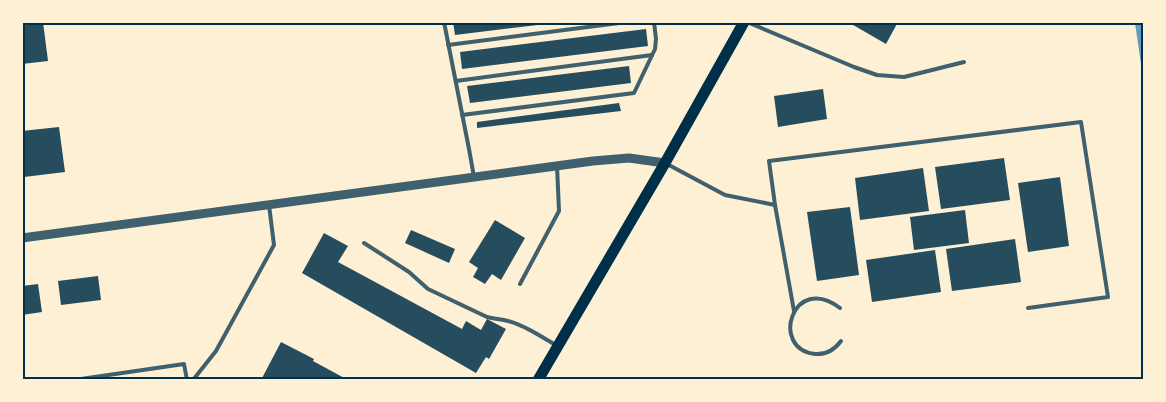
<svg xmlns="http://www.w3.org/2000/svg" width="1166" height="402" font-family="Quicksand,sans-serif">
<style>
.water{fill:#669bbc}
.building{fill:#264d5e}
.lines{fill:none;stroke-linecap:round;stroke-linejoin:round}
.service{stroke:#3f606c;stroke-width:4}
.tertiary{stroke:#3f606c;stroke-width:9}
.primary{stroke:#003049;stroke-width:11}
.neatline{fill:none;stroke:#003049;stroke-width:2}
</style>
<rect width="100%" height="100%" fill="#fdf0d5"/>
<path class="water" d="M 1135,23 L 1143,23 L 1143,64 L 1141,64 Z"/>
<g class="building">
<path d="M 22,22 L 43,22 L 48,61 L 22,64 Z"/>
<path d="M 453,22 L 546,22 L 546,24 L 455,35 Z"/>
<path d="M 848,22 L 898,22 L 886,44 Z"/>
<path d="M 646,29 L 648,46 L 462,69 L 460,52 Z"/>
<path d="M 629,66 L 631,83 L 470,103 L 467,86 Z"/>
<path d="M 823,89 L 827,119 L 778,127 L 774,96 Z"/>
<path d="M 619,103 L 621,111 L 477,128 L 477,122 Z"/>
<path d="M 59,127 L 65,172 L 24,177 L 22,167 L 22,131 Z"/>
<path d="M 1004,158 L 1010,200 L 941,209 L 935,167 Z"/>
<path d="M 923,168 L 929,211 L 860,220 L 855,178 Z"/>
<path d="M 1060,177 L 1069,246 L 1028,252 L 1018,183 Z"/>
<path d="M 850,207 L 859,275 L 817,281 L 807,212 Z"/>
<path d="M 965,210 L 969,243 L 914,250 L 910,217 Z"/>
<path d="M 495,220 L 525,238 L 501,280 L 492,274 L 485,284 L 473,277 L 478,268 L 469,262 Z"/>
<path d="M 411,230 L 455,249 L 449,263 L 405,243 Z"/>
<path d="M 324,233 L 348,246 L 338,262 L 462,329 L 466,321 L 481,330 L 487,319 L 506,329 L 489,359 L 486,357 L 476,373 L 302,273 Z"/>
<path d="M 1015,239 L 1021,282 L 952,291 L 946,249 Z"/>
<path d="M 935,250 L 941,292 L 872,302 L 866,260 Z"/>
<path d="M 98,276 L 101,300 L 61,305 L 58,281 Z"/>
<path d="M 38,284 L 42,312 L 22,315 L 22,286 Z"/>
<path d="M 281,342 L 314,359 L 313,361 L 348,380 L 261,380 Z"/>
</g>
<g class="lines">
<g class="service">
<path d="M 444,22 L 469,149 L 474,177"/>
<path d="M 747,22 L 854,67 L 877,75 L 904,77 L 964,62"/>
<path d="M 448,45 L 627,22"/>
<path d="M 456,81 L 652,55"/>
<path d="M 462,115 L 634,93 L 655,49 L 656,39 L 654,22"/>
<path d="M 667,164 L 725,195 L 775,205 L 769,161 L 1081,122 L 1108,297 L 1028,308"/>
<path d="M 775,205 L 794,311"/>
<path d="M 364,243 L 409,272 L 428,289 L 487,317 C 494,319 501,319 508,321 C 525,325 541,337 556,345"/>
<path d="M 520,284 L 559,211 L 557,166"/>
<path d="M 840,308 C 793,272 769,349 815,354 C 826,355 835,349 841,341"/>
<path d="M 74,380 L 184,364 L 187,380"/>
<path d="M 193,380 L 216,351 L 274,245 L 269,205"/>
</g>
<path class="tertiary" d="M 22,238 L 593,161 L 629,158 L 665,163"/>
<path class="primary" d="M 538,380 L 665,163 L 744,22"/>
</g>
<rect width="1166" height="402" fill="none" stroke="#fdf0d5" stroke-width="48"/>
<rect x="24" y="24" width="1118" height="354" class="neatline"/>
</svg>
